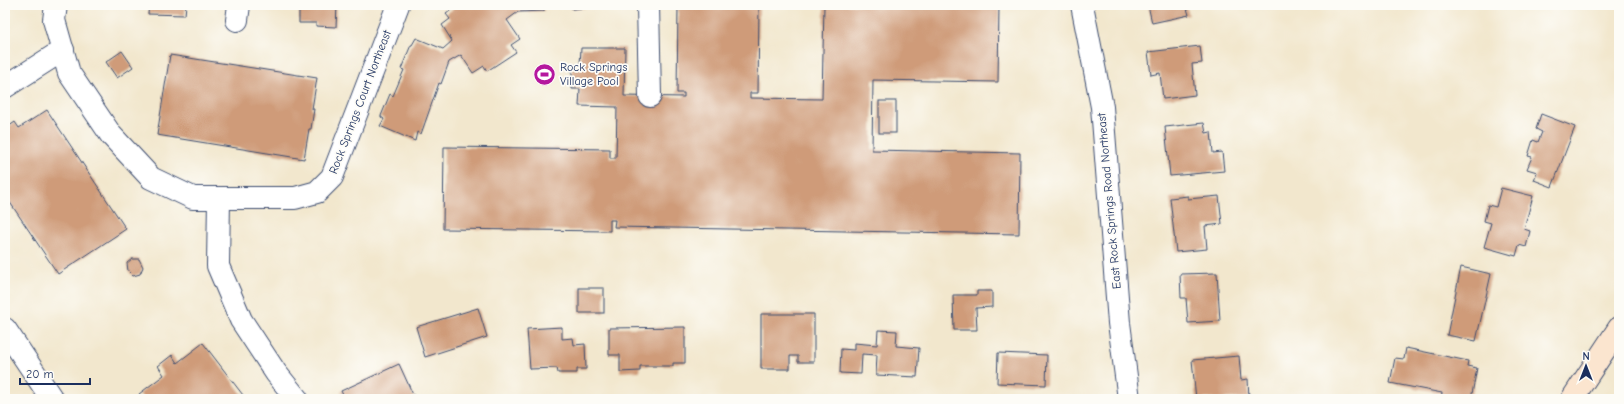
<svg xmlns="http://www.w3.org/2000/svg" width="1624" height="404" font-family="'Comic Neue',sans-serif">
<style>
.building{fill:#cf9b79}
.lines{fill:none;stroke-linecap:round;stroke-linejoin:round}
.minor-casing{stroke:#3b4b6f;stroke-width:24}
.tertiary-casing{stroke:#3b4b6f;stroke-width:24}
.secondary-casing{stroke:#3b4b6f;stroke-width:24}
.minor{stroke:#fff;stroke-width:22}
.tertiary{stroke:#fff;stroke-width:22}
.secondary{stroke:#fbe5cf;stroke-width:22}
.labels{text-anchor:middle;dominant-baseline:central;stroke-width:3.5;stroke-linejoin:round;paint-order:stroke}
.poi-label{font-size:12px;fill:#1b2f5e;stroke:#fdfcf7;text-anchor:start}
.street-label{font-size:12px;fill:#1b2f5e;stroke:#fdfcf7}
</style>
<rect width="100%" height="100%" fill="#fdfcf7"/>
<filter id="ink" filterUnits="userSpaceOnUse"><feTurbulence type="fractalNoise" baseFrequency=".025" numOctaves="2"/><feDisplacementMap in="SourceGraphic" scale="8" xChannelSelector="R" yChannelSelector="G"/><feConvolveMatrix kernelMatrix="1 2 1 2 8 2 1 2 1" color-interpolation-filters="sRGB"/></filter>
<filter id="wash" filterUnits="userSpaceOnUse"><feTurbulence type="fractalNoise" baseFrequency=".012" numOctaves="4" result="noise"/><feDisplacementMap in="SourceGraphic" scale="16" xChannelSelector="R" yChannelSelector="G"/><feGaussianBlur stdDeviation="0.9" result="paint"/><feColorMatrix in="noise" values="0 0 0 0 0 0 0 0 0 0 0 0 0 0 0 0 0 1.4 0 .05"/><feComposite in="paint" operator="in"/></filter>
<g filter="url(#wash)">
<rect width="100%" height="100%" fill="#f2e7cd"/>
<g id="blocks">
<g class="building">
<path d="M 149,5 L 186,5 L 185,15 L 148,14 Z"/>
<path d="M 299,5 L 337,5 L 336,27 L 316,26 L 316,23 L 299,23 Z"/>
<path d="M 458,5 L 557,5 L 557,6 L 544,7 L 544,11 L 518,12 L 507,20 L 520,39 L 511,45 L 516,52 L 487,71 L 484,66 L 473,73 L 461,55 L 449,62 L 441,84 L 439,83 L 421,134 L 417,132 L 415,141 L 380,126 L 384,119 L 381,117 L 381,116 L 390,94 L 393,96 L 404,70 L 401,69 L 411,45 L 412,45 L 416,38 L 443,49 L 452,41 L 442,25 L 450,19 L 446,14 Z"/>
<path d="M 572,5 L 599,5 L 599,7 L 572,9 Z"/>
<path d="M 678,5 L 759,5 L 758,93 L 750,93 L 750,98 L 822,99 L 824,5 L 999,5 L 998,82 L 873,80 L 872,150 L 1020,153 L 1019,234 L 614,227 L 615,220 L 610,220 L 610,231 L 443,229 L 444,147 L 610,149 L 610,158 L 616,158 L 617,107 L 579,106 L 580,89 L 572,89 L 572,65 L 580,65 L 581,48 L 625,48 L 624,96 L 684,97 L 684,93 L 677,93 Z"/>
<path d="M 1148,5 L 1186,5 L 1189,15 L 1152,23 Z"/>
<path d="M 1200,46 L 1202,63 L 1192,64 L 1195,95 L 1163,99 L 1160,73 L 1151,75 L 1148,52 Z"/>
<path d="M 122,51 L 133,67 L 117,78 L 106,62 Z"/>
<path d="M 170,55 L 317,78 L 312,109 L 314,109 L 311,129 L 309,129 L 304,159 L 157,135 Z"/>
<rect x="879" y="101" width="17" height="32"/>
<path d="M 47,110 L 126,229 L 58,274 L 5,195 L 5,129 L 15,122 L 19,128 Z"/>
<path d="M 1541,114 L 1575,127 L 1552,187 L 1534,180 L 1537,172 L 1527,169 L 1532,157 L 1528,156 L 1533,140 L 1538,142 L 1542,132 L 1536,129 Z"/>
<path d="M 1204,123 L 1206,133 L 1211,132 L 1213,153 L 1222,152 L 1224,171 L 1170,176 L 1165,127 Z"/>
<path d="M 1501,188 L 1533,196 L 1524,229 L 1530,231 L 1526,247 L 1519,245 L 1516,256 L 1484,247 L 1491,223 L 1484,221 L 1488,205 L 1496,207 Z"/>
<path d="M 1188,196 L 1188,199 L 1219,196 L 1222,224 L 1205,226 L 1207,249 L 1176,252 L 1170,198 Z"/>
<path d="M 132,259 L 139,259 L 143,267 L 140,274 L 133,276 L 128,271 L 127,263 Z"/>
<path d="M 1461,267 L 1491,274 L 1476,341 L 1447,335 Z"/>
<path d="M 1217,273 L 1220,321 L 1188,323 L 1186,298 L 1181,298 L 1180,274 Z"/>
<rect x="579" y="288" width="25" height="25"/>
<path d="M 977,291 L 992,291 L 992,307 L 976,308 L 977,330 L 954,330 L 953,295 L 977,295 Z"/>
<path d="M 478,308 L 487,337 L 425,357 L 416,327 Z"/>
<path d="M 761,314 L 814,314 L 814,362 L 798,362 L 798,356 L 790,356 L 790,369 L 761,369 Z"/>
<path d="M 562,327 L 562,339 L 573,338 L 574,345 L 585,344 L 586,369 L 577,369 L 577,373 L 558,373 L 557,368 L 530,369 L 527,329 Z"/>
<path d="M 685,327 L 685,363 L 673,363 L 673,366 L 640,366 L 640,371 L 620,372 L 620,355 L 609,355 L 609,328 Z"/>
<path d="M 878,330 L 897,331 L 896,346 L 919,348 L 917,377 L 876,375 L 877,355 L 862,354 L 861,374 L 840,373 L 841,349 L 854,350 L 854,343 L 877,345 Z"/>
<path d="M 203,343 L 246,399 L 143,399 L 139,394 L 164,375 L 158,366 L 172,355 L 177,363 Z"/>
<path d="M 1406,348 L 1468,361 L 1467,366 L 1477,368 L 1471,399 L 1441,399 L 1442,393 L 1390,383 L 1395,358 L 1404,359 Z"/>
<path d="M 998,353 L 1047,355 L 1046,385 L 997,383 Z"/>
<path d="M 1239,356 L 1241,380 L 1248,379 L 1249,398 L 1196,399 L 1192,360 Z"/>
<path d="M 399,364 L 415,399 L 345,399 L 341,391 Z"/>
</g>
</g>
</g>
<g filter="url(#ink)">
<use href="#blocks" fill-opacity="0" stroke="#3b4b6f" stroke-width="1"/>
<g class="lines">
<defs>
<g id="minor">
<path d="M 56,5 L 54,20 L 69,73 L 111,135 L 151,178 L 193,198 L 295,198 L 317,192 L 332,177 L 398,5"/>
<path d="M 648,5 L 650,96"/>
<path d="M 237,20 L 239,5"/>
<path d="M 5,87 L 63,50"/>
<path d="M 219,198 L 218,266 L 241,320 L 276,373 L 297,399"/>
<path d="M 5,329 L 52,399"/>
</g>
<path id="tertiary" d="M 1082,5 L 1102,107 L 1119,323 L 1129,399"/>
<path id="secondary" d="M 1572,399 L 1619,328"/>
</defs>
<use href="#minor" class="minor-casing"/>
<use href="#tertiary" class="tertiary-casing"/>
<use href="#secondary" class="secondary-casing"/>
<use href="#minor" class="minor"/>
<use href="#tertiary" class="tertiary"/>
<use href="#secondary" class="secondary"/>
</g>
</g>
<defs>
<symbol id="stadium-disc" viewBox="-11 -11 22 22"><circle r="9.5" fill="#b5179e" stroke="#fdfcf7"/><path d="M0-5a6.5 5 0 1 0 0 10a6.5 5 0 1 0 0-10ZM-3.5-1.8h7v3.6h-7Z" fill="#fff"/></symbol>
</defs>
<g fill-rule="evenodd">
<use href="#stadium-disc" x="532" y="62" width="25" height="25"/>
</g>
<g class="labels">
<g class="poi-label">
<text x="560" y="67">Rock Springs<tspan x="560" dy="14">Village Pool</tspan></text>
</g>
<g class="street-label">
<text transform="translate(360 102) rotate(-69)">Rock Springs Court Northeast</text>
<text transform="translate(1109 201) rotate(-95)">East Rock Springs Road Northeast</text>
</g>
</g>
<rect width="1624" height="404" fill="none" stroke="#fdfcf7" stroke-width="20"/>
<g transform="translate(1586 366)" stroke="#fdfcf7" stroke-width="3" paint-order="stroke">
<path d="M0-3L7 15L0 10L-7 15Z" fill="#1b2f5e"/>
<text y="-6" font-size="11" font-weight="bold" text-anchor="middle" fill="#1b2f5e">N</text>
</g>
<path d="M20 378v6h70v-6" fill="none" stroke="#1b2f5e" stroke-width="2"/>
<text x="26" y="378" font-size="12" fill="#1b2f5e" stroke="#fdfcf7" stroke-width="3" paint-order="stroke">20 m</text>
</svg>
